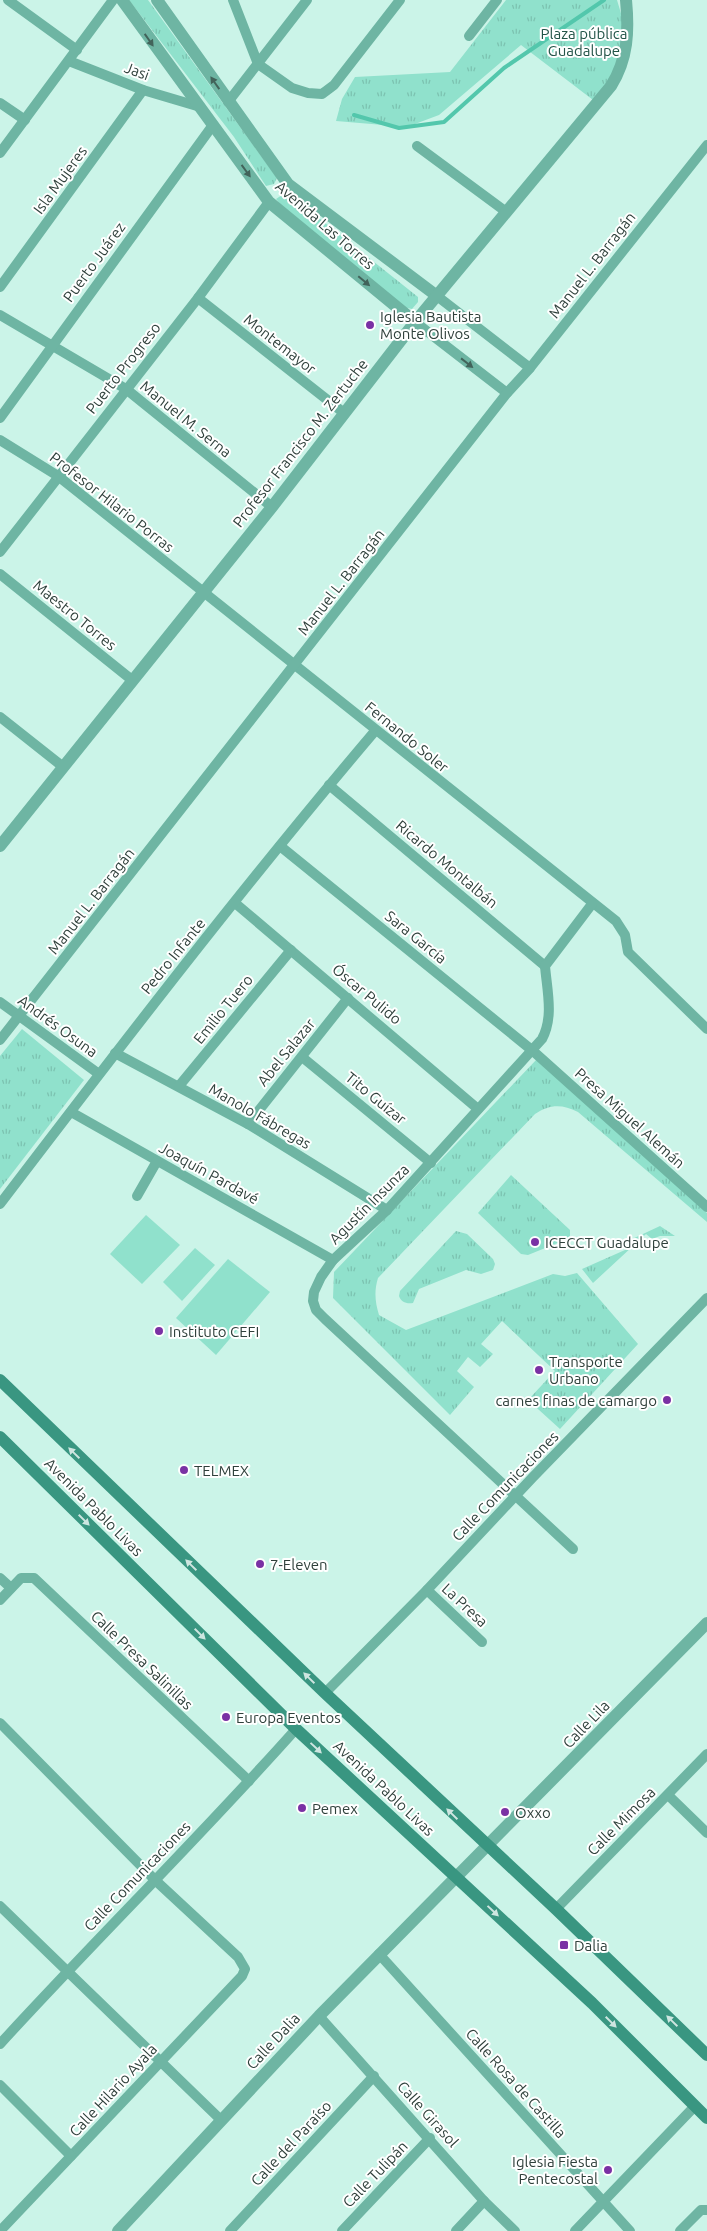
<svg xmlns="http://www.w3.org/2000/svg" width="707" height="2231" font-family="Ubuntu,sans-serif">
<style>
.grass{fill:url(#grass-tufts)}
.pitch{fill:#90e1cc}
.lines{fill:none;stroke-linecap:round;stroke-linejoin:round}
.stream{stroke:#53c7ac;stroke-width:4}
.minor{stroke:#6eb5a3;stroke-width:10}
.tertiary{stroke:#6eb5a3;stroke-width:12}
.secondary{stroke:#399681;stroke-width:12}
.oneway{fill:#42635a}
.oneway2{fill:#cee5e0}
.poi-dot{fill:#7a31a4;stroke:#fff;stroke-width:2}
.labels{text-anchor:middle;dominant-baseline:central;stroke-width:4;stroke-linejoin:round;paint-order:stroke}
.park-label{font-size:15px;fill:#235448;stroke:#fff}
.street-label{font-size:15px;fill:#2f403b;stroke:#fff}
.poi-label{font-size:15px;fill:#2f403b;stroke:#fff;text-anchor:start}
</style>
<defs>
<pattern id="grass-tufts" width="24" height="20" patternUnits="userSpaceOnUse" patternTransform="scale(1.25)"><rect width="24" height="20" fill="#90e1cc"/><path d="M3 7l-1-3M5 7V3M7 7l1-3M15 17l-1-3M17 17v-4M19 17l1-3" fill="none" stroke="#7cc2b0"/></pattern>
</defs>
<rect width="100%" height="100%" fill="#cbf4e8"/>
<g class="grass">
<path d="M 129,0 L 148,0 L 277,178 L 274,184 L 266,186 L 234,137 Z"/>
<path d="M 506,0 L 617,0 L 628,37 L 617,76 L 597,103 L 521,45 L 439,115 L 407,127 L 336,121 L 342,99 L 355,77 L 450,72 Z"/>
<path d="M 282,195 L 290,195 L 418,297 L 418,302 L 412,309 L 403,307 L 280,204 L 276,199 Z"/>
<path d="M 22,1029 L 84,1080 L 0,1189 L 0,1056 Z"/>
<path d="M 537,1059 L 707,1213 L 707,1222 L 578,1112 C 562,1104 550,1104 535,1114 L 378,1278 C 374,1291 375,1302 379,1315 L 406,1330 L 553,1274 L 565,1276 L 577,1273 L 638,1344 L 560,1429 L 528,1400 L 555,1371 L 502,1321 L 481,1344 L 493,1354 L 480,1367 L 468,1357 L 457,1371 L 474,1387 L 450,1415 L 333,1298 L 334,1272 Z"/>
<path d="M 511,1175 L 570,1230 L 570,1236 L 565,1240 L 528,1255 L 521,1254 L 478,1213 Z"/>
<path d="M 660,1226 L 675,1236 L 660,1236 L 652,1239 L 646,1234 L 593,1283 L 582,1269 L 625,1250 L 630,1240 Z"/>
<path d="M 456,1231 L 467,1234 L 493,1259 L 495,1264 L 493,1270 L 481,1274 L 466,1270 L 419,1289 L 413,1303 C 406,1304 401,1302 399,1296 L 400,1291 Z"/>
</g>
<g class="pitch">
<path d="M 146,1215 L 180,1245 L 142,1284 L 110,1254 Z"/>
<path d="M 195,1248 L 215,1265 L 182,1301 L 163,1282 Z"/>
<path d="M 228,1259 L 270,1292 L 216,1355 L 176,1318 Z"/>
</g>
<g class="lines">
<path class="stream" d="M 354,115 L 399,128 L 444,122 L 504,68 L 604,0"/>
<g class="minor">
<path d="M 8,0 L 77,50"/>
<path d="M 233,0 L 258,64 L 292,88 L 308,93 L 322,94 L 334,85 L 400,0"/>
<path d="M 469,36 L 497,0"/>
<path d="M 69,61 L 143,90 L 197,106"/>
<path d="M 228,102 L 307,0"/>
<path d="M 0,103 L 25,120"/>
<path d="M 417,146 L 505,211"/>
<path d="M 0,153 L 113,0"/>
<path d="M 0,287 L 143,90"/>
<path d="M 437,296 L 530,368"/>
<path d="M 198,298 L 344,413"/>
<path d="M 0,315 L 126,389 L 272,507"/>
<path d="M 415,322 L 507,393"/>
<path d="M 0,418 L 213,125"/>
<path d="M 0,440 L 58,476 L 616,921 L 625,935 L 628,952 L 707,1029"/>
<path d="M 0,552 L 198,298 L 269,202"/>
<path d="M 0,574 L 132,680"/>
<path d="M 0,717 L 62,766"/>
<path d="M 329,785 L 545,966"/>
<path d="M 280,846 L 533,1051 L 707,1207"/>
<path d="M 235,903 L 478,1109"/>
<path d="M 0,1002 L 99,1074"/>
<path d="M 0,1040 L 507,393 L 530,368 L 707,145"/>
<path d="M 115,1053 L 248,1124 L 387,1210"/>
<path d="M 302,1057 L 431,1163"/>
<path d="M 179,1086 L 291,950"/>
<path d="M 71,1112 L 333,1260"/>
<path d="M 248,1124 L 348,998"/>
<path d="M 137,1196 L 157,1161"/>
<path d="M 0,1204 C 122,1044 245,884 375,731"/>
<path d="M 573,1549 L 325,1319 L 316,1310 L 313,1301 L 314,1292 L 321,1277 L 333,1260 L 387,1210 L 542,1039 C 554,1017 547,990 545,966 L 592,904"/>
<path d="M 0,1578 L 11,1588"/>
<path d="M 427,1590 L 482,1642"/>
<path d="M 0,1600 L 21,1578 L 34,1578 L 249,1781"/>
<path d="M 325,1693 L 427,1590 L 533,1477 L 707,1298"/>
<path d="M 0,1723 L 155,1880 L 238,1957 L 245,1969 L 242,1976 L 0,2231"/>
<path d="M 668,1795 L 707,1833"/>
<path d="M 0,1906 L 221,2120"/>
<path d="M 556,1909 L 707,1754"/>
<path d="M 379,1954 L 630,2231"/>
<path d="M 319,2016 L 484,2201 L 515,2231"/>
<path d="M 0,2044 C 97,1938 200,1837 296,1729"/>
<path d="M 0,2085 L 71,2156"/>
<path d="M 230,2231 L 374,2076"/>
<path d="M 342,2231 L 430,2138"/>
<path d="M 456,2231 L 484,2201"/>
<path d="M 575,2231 L 695,2106"/>
<path d="M 680,2231 L 701,2210 L 707,2210"/>
</g>
<g class="tertiary">
<path d="M 122,0 L 269,202 L 415,322"/>
<path d="M 157,0 L 288,184 L 437,296"/>
<path d="M 0,846 L 272,507 L 415,322 L 611,86 C 628,59 629,31 626,0"/>
<path d="M 118,2231 L 319,2016 L 707,1623"/>
</g>
<g class="secondary">
<path d="M 0,1380 L 325,1693 L 556,1909 L 707,2055"/>
<path d="M 0,1437 L 296,1729 L 592,2003 L 707,2118"/>
</g>
</g>
<defs><path id="oneway-solid" d="M-6-.8H1V-3.2L6.5 0L1 3.2V.8H-6Z" transform="scale(1.25)"/></defs>
<g class="oneway">
<use href="#oneway-solid" transform="translate(149 40) rotate(55)"/>
<use href="#oneway-solid" transform="translate(215 83) rotate(-125)"/>
<use href="#oneway-solid" transform="translate(246 171) rotate(54)"/>
<use href="#oneway-solid" transform="translate(364 281) rotate(40)"/>
<use href="#oneway-solid" transform="translate(467 363) rotate(38)"/>
</g>
<g class="oneway2">
<use href="#oneway-solid" transform="translate(74 1453) rotate(-136)"/>
<use href="#oneway-solid" transform="translate(84 1520) rotate(45)"/>
<use href="#oneway-solid" transform="translate(191 1565) rotate(-136)"/>
<use href="#oneway-solid" transform="translate(200 1634) rotate(45)"/>
<use href="#oneway-solid" transform="translate(309 1678) rotate(-136)"/>
<use href="#oneway-solid" transform="translate(316 1748) rotate(43)"/>
<use href="#oneway-solid" transform="translate(452 1814) rotate(-136)"/>
<use href="#oneway-solid" transform="translate(493 1911) rotate(43)"/>
<use href="#oneway-solid" transform="translate(672 2021) rotate(-136)"/>
<use href="#oneway-solid" transform="translate(611 2022) rotate(45)"/>
</g>
<g class="poi-dot">
<circle cx="370" cy="325" r="5"/>
<circle cx="535" cy="1242" r="5"/>
<circle cx="159" cy="1331" r="5"/>
<circle cx="539" cy="1370" r="5"/>
<circle cx="667" cy="1400" r="5"/>
<circle cx="184" cy="1470" r="5"/>
<circle cx="260" cy="1564" r="5"/>
<circle cx="226" cy="1717" r="5"/>
<circle cx="302" cy="1808" r="5"/>
<circle cx="505" cy="1812" r="5"/>
<rect x="559" y="1940" width="10" height="10" rx="2.5"/>
<circle cx="608" cy="2170" r="5"/>
</g>
<g class="labels">
<g class="park-label">
<text x="584" y="33">Plaza pública<tspan x="584" dy="17">Guadalupe</tspan></text>
</g>
<g class="street-label">
<text transform="translate(137 71) rotate(20)">Jasi</text>
<text transform="translate(60 180) rotate(-54)">Isla Mujeres</text>
<text transform="translate(325 225) rotate(41)">Avenida Las Torres</text>
<text transform="translate(94 262) rotate(-54)">Puerto Juárez</text>
<text transform="translate(592 265) rotate(-52)">Manuel L. Barragán</text>
<text transform="translate(280 344) rotate(38)">Montemayor</text>
<text transform="translate(123 368) rotate(-52)">Puerto Progreso</text>
<text transform="translate(186 419) rotate(39)">Manuel M. Serna</text>
<text transform="translate(300 443) rotate(-52)">Profesor Francisco M. Zertuche</text>
<text transform="translate(112 502) rotate(38)">Profesor Hilario Porras</text>
<text transform="translate(341 582) rotate(-52)">Manuel L. Barragán</text>
<text transform="translate(75 615) rotate(39)">Maestro Torres</text>
<text transform="translate(407 737) rotate(39)">Fernando Soler</text>
<text transform="translate(447 864) rotate(40)">Ricardo Montalbán</text>
<text transform="translate(91 901) rotate(-52)">Manuel L. Barragán</text>
<text transform="translate(416 937) rotate(39)">Sara García</text>
<text transform="translate(173 956) rotate(-51)">Pedro Infante</text>
<text transform="translate(367 994) rotate(40)">Óscar Pulido</text>
<text transform="translate(223 1009) rotate(-51)">Emilio Tuero</text>
<text transform="translate(58 1026) rotate(36)">Andrés Osuna</text>
<text transform="translate(286 1052) rotate(-51)">Abel Salazar</text>
<text transform="translate(376 1098) rotate(39)">Tito Guízar</text>
<text transform="translate(260 1116) rotate(30)">Manolo Fábregas</text>
<text transform="translate(630 1118) rotate(42)">Presa Miguel Alemán</text>
<text transform="translate(209 1173) rotate(29)">Joaquín Pardavé</text>
<text transform="translate(369 1204) rotate(-45)">Agustín Insunza</text>
<text transform="translate(505 1486) rotate(-46)">Calle Comunicaciones</text>
<text transform="translate(94 1507) rotate(45)">Avenida Pablo Livas</text>
<text transform="translate(465 1605) rotate(43)">La Presa</text>
<text transform="translate(142 1660) rotate(44)">Calle Presa Salinillas</text>
<text transform="translate(586 1724) rotate(-46)">Calle Lila</text>
<text transform="translate(384 1788) rotate(43)">Avenida Pablo Livas</text>
<text transform="translate(621 1821) rotate(-45)">Calle Mimosa</text>
<text transform="translate(137 1876) rotate(-46)">Calle Comunicaciones</text>
<text transform="translate(273 2041) rotate(-47)">Calle Dalia</text>
<text transform="translate(516 2083) rotate(48)">Calle Rosa de Castilla</text>
<text transform="translate(113 2090) rotate(-47)">Calle Hilario Ayala</text>
<text transform="translate(428 2114) rotate(48)">Calle Girasol</text>
<text transform="translate(291 2143) rotate(-47)">Calle del Paraíso</text>
<text transform="translate(375 2174) rotate(-46)">Calle Tulipán</text>
</g>
<g class="poi-label">
<text x="380" y="316">Iglesia Bautista<tspan x="380" dy="17">Monte Olivos</tspan></text>
<text x="545" y="1242">ICECCT Guadalupe</text>
<text x="169" y="1331">Instituto CEFI</text>
<text x="549" y="1361">Transporte<tspan x="549" dy="17">Urbano</tspan></text>
<text x="657" y="1400" text-anchor="end">carnes finas de camargo</text>
<text x="194" y="1470">TELMEX</text>
<text x="270" y="1564">7-Eleven</text>
<text x="236" y="1717">Europa Eventos</text>
<text x="312" y="1808">Pemex</text>
<text x="515" y="1812">Oxxo</text>
<text x="574" y="1945">Dalia</text>
<text x="598" y="2161" text-anchor="end">Iglesia Fiesta<tspan x="598" dy="17">Pentecostal</tspan></text>
</g>
</g>
</svg>
